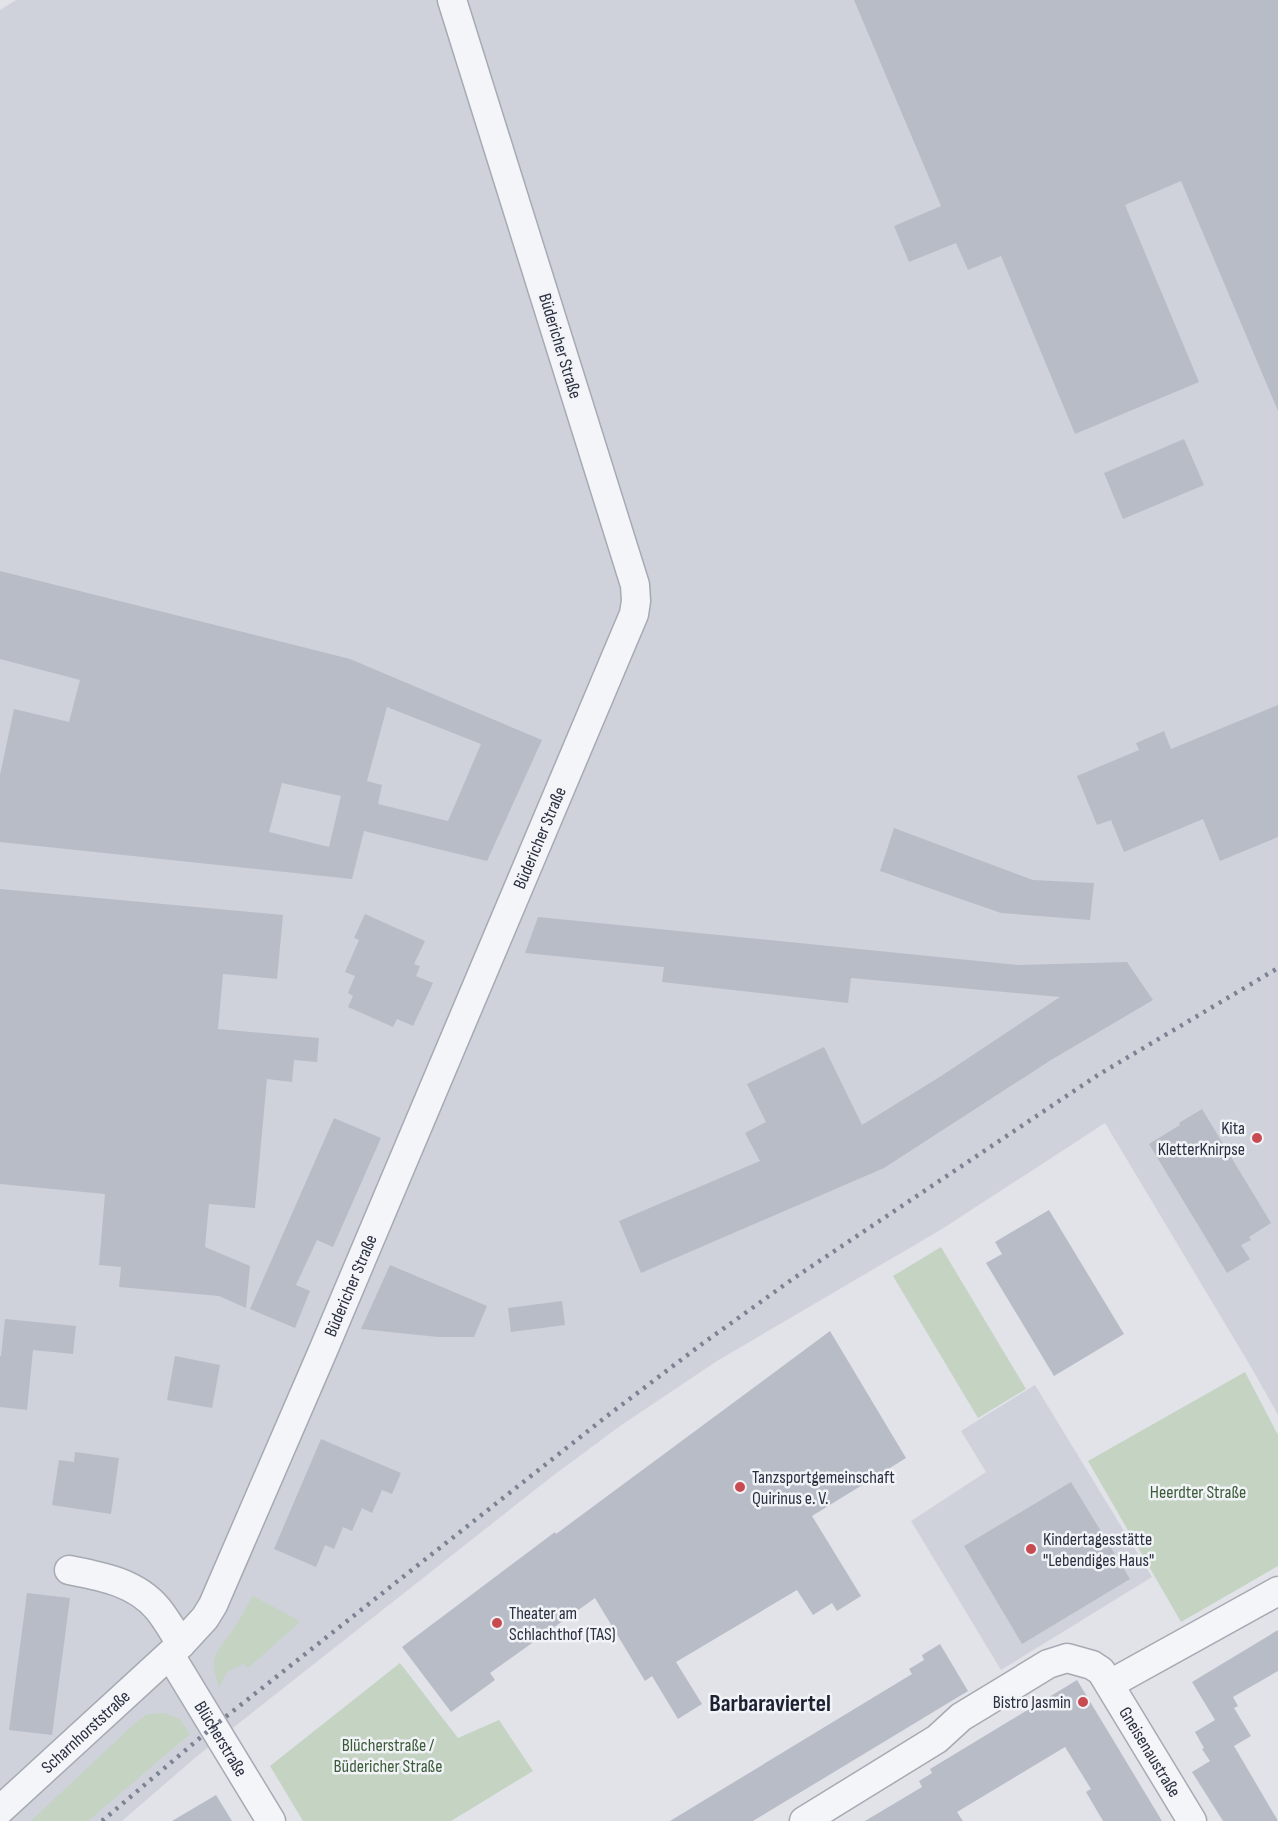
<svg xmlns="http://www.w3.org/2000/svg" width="1278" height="1821" font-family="'Sofia Sans Condensed',sans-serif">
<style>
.built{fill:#cfd2db}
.green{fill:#c5d3c3}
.building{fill:#b8bcc6;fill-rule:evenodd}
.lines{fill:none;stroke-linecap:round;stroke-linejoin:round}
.minor-casing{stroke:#a6aab3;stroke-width:31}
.minor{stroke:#f4f5f8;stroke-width:28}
.rail{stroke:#7b8292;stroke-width:4.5;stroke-dasharray:3 6;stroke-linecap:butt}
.poi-dot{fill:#c94b52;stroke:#f1f3f7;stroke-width:2}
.labels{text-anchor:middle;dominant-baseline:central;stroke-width:5;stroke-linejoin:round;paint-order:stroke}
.street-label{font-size:18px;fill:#2a3040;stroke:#f1f3f7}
.poi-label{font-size:18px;fill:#2a3040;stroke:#f1f3f7;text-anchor:start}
.park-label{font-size:18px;fill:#3b5b38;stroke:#f1f3f7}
.district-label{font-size:24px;font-weight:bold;fill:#1c2131;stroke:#f1f3f7}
</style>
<rect width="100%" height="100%" fill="#e1e3e9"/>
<g class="built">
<path d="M 16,0 L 1278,0 L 1278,1415 L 1251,1367 L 1105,1123 L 942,1229 L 717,1361 L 620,1426 L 550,1478 L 196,1757 L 122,1821 L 0,1821 L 0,10 Z"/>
<path d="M 1035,1385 L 1152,1577 L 1001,1670 L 911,1521 L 986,1472 L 961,1431 Z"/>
</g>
<g class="green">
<path d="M 941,1247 L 1026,1389 L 978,1418 L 893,1276 Z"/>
<path d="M 1245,1372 L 1278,1435 L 1278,1566 L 1181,1622 L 1088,1461 Z"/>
<path d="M 253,1596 L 296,1619 L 300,1622 L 248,1668 L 243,1664 L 227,1672 L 219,1687 C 208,1656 216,1654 233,1630 C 240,1619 246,1607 253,1596 Z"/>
<path d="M 400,1663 L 458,1738 L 499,1720 L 533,1771 L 451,1821 L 303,1821 L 270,1766 Z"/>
<path d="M 165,1713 L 180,1719 L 190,1734 L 88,1821 L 31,1821 L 134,1724 L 147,1714 Z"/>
</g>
<g class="building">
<path d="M 854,0 L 1278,0 L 1278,411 L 1181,181 L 1125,205 L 1199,382 L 1075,434 L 1001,256 L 968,270 L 956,243 L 909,262 L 894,226 L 941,206 Z"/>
<path d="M 1184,439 L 1204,485 L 1123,519 L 1104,473 Z"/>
<path d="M 0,571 L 350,659 L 542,740 L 487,861 L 364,831 L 352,879 L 0,842 L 0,775 L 14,709 L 69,722 L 80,680 L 0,659 ZM 387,707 L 481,744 L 448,821 L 378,804 L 382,785 L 367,781 ZM 282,783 L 341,796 L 329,847 L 269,832 Z"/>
<path d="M 1278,705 L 1278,837 L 1220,861 L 1203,819 L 1124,852 L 1111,820 L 1097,825 L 1077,776 L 1139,750 L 1136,743 L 1164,731 L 1171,749 Z"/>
<path d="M 894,828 L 1033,880 L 1094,883 L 1090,920 L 1001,913 L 880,871 Z"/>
<path d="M 0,889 L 283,915 L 277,979 L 223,974 L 218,1029 L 319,1038 L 317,1062 L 294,1060 L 292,1082 L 267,1079 L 255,1208 L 209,1204 L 205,1247 L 250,1266 L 246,1308 L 219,1296 L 119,1287 L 121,1267 L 99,1265 L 105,1194 L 0,1184 Z"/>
<path d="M 365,914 L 425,941 L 414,964 L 420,966 L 416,976 L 433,983 L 413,1026 L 397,1019 L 393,1027 L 348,1007 L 353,996 L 348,993 L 355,976 L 345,972 L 359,940 L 354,938 Z"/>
<path d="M 538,917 L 1019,965 L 1127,962 L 1153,1000 L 1051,1060 L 884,1168 L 641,1273 L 619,1221 L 760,1161 L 745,1133 L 766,1122 L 747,1084 L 824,1047 L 862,1125 L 938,1078 L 1060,997 L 851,978 L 848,1003 L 662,982 L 664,967 L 525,953 Z"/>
<path d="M 1202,1109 L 1271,1223 L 1249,1237 L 1251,1240 L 1241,1245 L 1250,1259 L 1227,1273 L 1149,1144 L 1180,1125 L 1179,1123 Z"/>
<path d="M 334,1118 L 381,1138 L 333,1247 L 317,1240 L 296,1285 L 310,1291 L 295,1328 L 250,1309 Z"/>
<path d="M 1049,1210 L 1124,1334 L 1054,1376 L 986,1263 L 1002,1254 L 995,1242 Z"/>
<path d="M 390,1265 L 487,1306 L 474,1337 L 438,1337 L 361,1329 Z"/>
<path d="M 562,1301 L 565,1325 L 511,1332 L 508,1308 Z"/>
<path d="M 5,1319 L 76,1326 L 73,1354 L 33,1350 L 27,1410 L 0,1407 L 0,1356 L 1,1356 Z"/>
<path d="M 830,1331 L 906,1458 L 812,1516 L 861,1596 L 837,1611 L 832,1603 L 813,1615 L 797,1590 L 676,1662 L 702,1704 L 678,1719 L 652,1676 L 645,1681 L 595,1598 L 490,1673 L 495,1680 L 451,1712 L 402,1647 L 555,1532 L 556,1534 Z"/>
<path d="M 175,1356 L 220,1365 L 212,1408 L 167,1400 Z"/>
<path d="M 321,1439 L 401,1473 L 392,1494 L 382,1490 L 372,1513 L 362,1508 L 352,1531 L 343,1527 L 334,1549 L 325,1545 L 316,1567 L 274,1549 Z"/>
<path d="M 75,1452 L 119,1458 L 111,1514 L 52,1505 L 59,1460 L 74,1462 Z"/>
<path d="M 1071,1482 L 1130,1579 L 1022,1644 L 964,1546 Z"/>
<path d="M 27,1593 L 70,1598 L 52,1735 L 9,1730 Z"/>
<path d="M 1278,1630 L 1278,1671 L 1233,1697 L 1238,1706 L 1234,1708 L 1251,1736 L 1234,1746 L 1278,1821 L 1223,1821 L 1192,1772 L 1210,1761 L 1202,1749 L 1204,1748 L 1195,1732 L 1215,1720 L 1192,1682 Z"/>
<path d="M 940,1644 L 968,1691 L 753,1821 L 670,1821 L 912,1674 L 909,1669 L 924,1660 L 922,1655 Z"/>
<path d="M 1077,1680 L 1162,1821 L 1103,1821 L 1086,1792 L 1091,1789 L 1065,1747 L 957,1812 L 963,1821 L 865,1821 L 922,1787 L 919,1781 L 932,1773 L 930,1769 Z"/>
<path d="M 216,1795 L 232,1821 L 172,1821 Z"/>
</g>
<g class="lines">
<defs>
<g id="minor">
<path d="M 69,1570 C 100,1576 136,1582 158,1609 C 167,1620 174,1633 181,1644"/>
<path id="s1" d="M 170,1655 L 271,1821"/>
<path d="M 1110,1684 L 1278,1591"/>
<path id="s2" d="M 0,1810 L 181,1644 L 205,1618 L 213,1605 L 322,1353 L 634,614 L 636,601 L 635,585 L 452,0"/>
<path id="s3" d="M 804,1821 L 937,1739 L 961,1717 L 1048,1664 L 1067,1658 L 1092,1665 L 1101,1671 L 1192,1821"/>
</g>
</defs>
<use href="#minor" class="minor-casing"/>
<use href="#minor" class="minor"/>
<path class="rail" d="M 102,1821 L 214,1726 L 607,1416 L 702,1344 L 794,1278 L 1098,1075 L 1278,968"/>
</g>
<g class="poi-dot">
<circle cx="1257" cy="1138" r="6"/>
<circle cx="740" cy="1487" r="6"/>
<circle cx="1031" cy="1549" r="6"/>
<circle cx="497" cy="1623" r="6"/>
<circle cx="1083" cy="1702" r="6"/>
</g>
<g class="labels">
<g class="street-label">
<text transform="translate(560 346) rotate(73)">Büdericher Straße</text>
<text stroke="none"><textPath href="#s2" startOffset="1130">Büdericher Straße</textPath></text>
<text stroke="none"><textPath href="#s2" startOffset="644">Büdericher Straße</textPath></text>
<text stroke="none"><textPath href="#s2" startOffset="116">Scharnhorststraße</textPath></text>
<text stroke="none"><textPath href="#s1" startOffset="98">Blücherstraße</textPath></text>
<text stroke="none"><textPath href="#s3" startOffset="442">Gneisenaustraße</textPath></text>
</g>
<g class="poi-label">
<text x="1245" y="1128" text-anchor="end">Kita<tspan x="1245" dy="21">KletterKnirpse</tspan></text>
<text x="752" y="1477">Tanzsportgemeinschaft<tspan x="752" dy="21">Quirinus e. V.</tspan></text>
<text x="1043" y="1539">Kindertagesstätte<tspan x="1043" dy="21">"Lebendiges Haus"</tspan></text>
<text x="509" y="1613">Theater am<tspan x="509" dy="21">Schlachthof (TAS)</tspan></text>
<text x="1071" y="1702" text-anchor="end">Bistro Jasmin</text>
</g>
<g class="park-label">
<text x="1198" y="1492">Heerdter Straße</text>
<text x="388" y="1745">Blücherstraße /<tspan x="388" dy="21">Büdericher Straße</tspan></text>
</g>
<g class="district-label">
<text x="770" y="1703">Barbaraviertel</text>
</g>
</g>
</svg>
